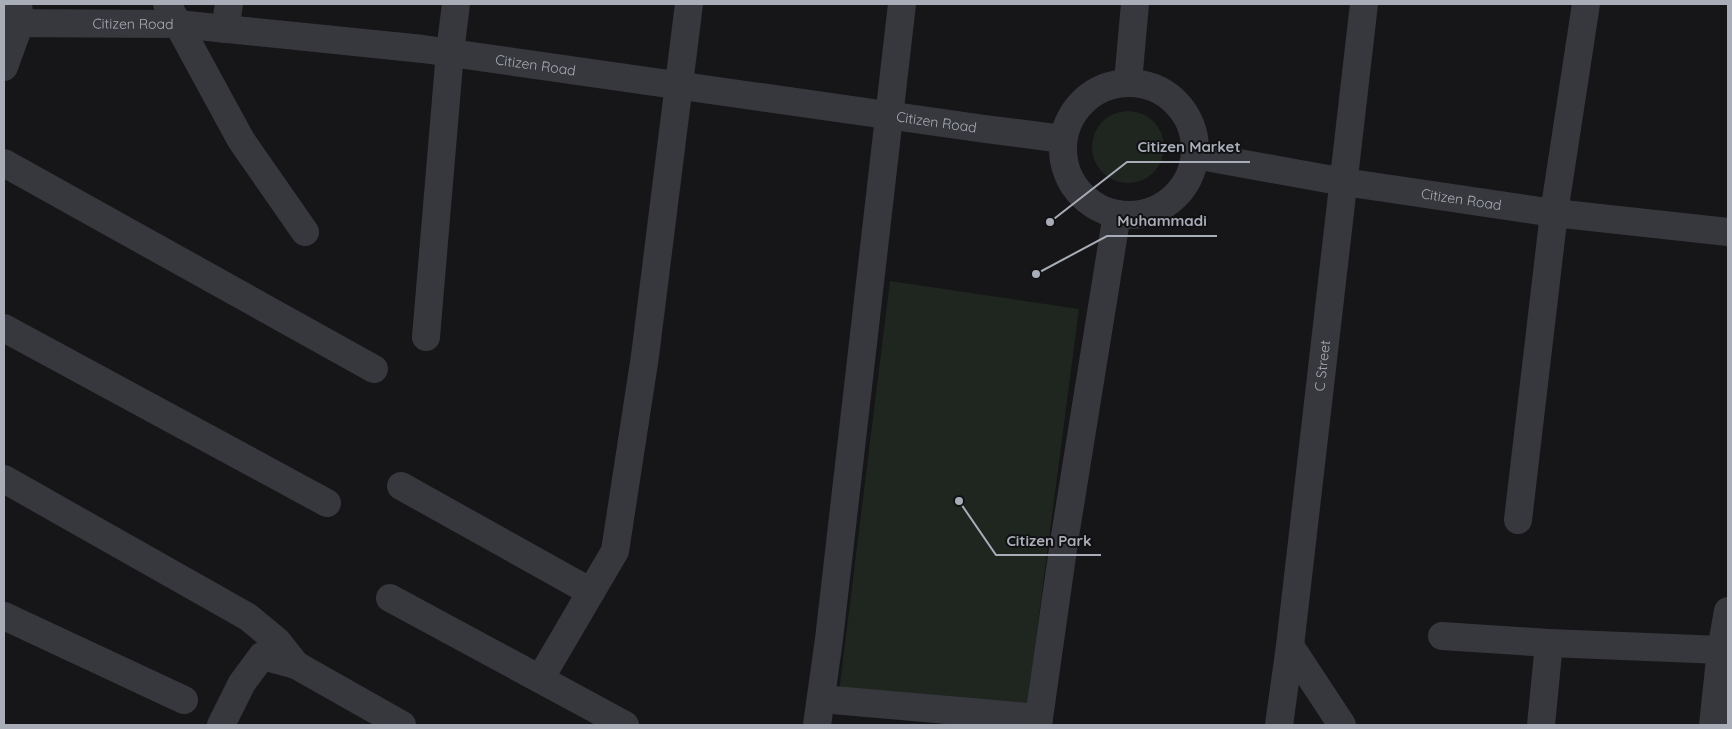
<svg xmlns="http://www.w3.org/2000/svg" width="1732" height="729" font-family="Quicksand,sans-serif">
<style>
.green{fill:#1e261f}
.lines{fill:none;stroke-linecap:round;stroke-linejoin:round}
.minor{stroke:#37383d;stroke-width:28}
.labels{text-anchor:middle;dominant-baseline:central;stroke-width:4;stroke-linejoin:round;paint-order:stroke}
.street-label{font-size:14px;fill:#a8adb8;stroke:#111113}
.leader{fill:none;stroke:#a8adb8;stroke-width:2}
.callout-dot{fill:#a8adb8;stroke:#111113;stroke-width:2}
.callout-label{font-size:15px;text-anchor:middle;font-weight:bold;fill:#a8adb8;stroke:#111113;stroke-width:4;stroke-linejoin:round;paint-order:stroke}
</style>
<rect width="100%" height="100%" fill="#161618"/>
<g class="green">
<circle cx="1128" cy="147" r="36"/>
<path d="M 890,281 L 1079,309 L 1027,707 L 839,692 Z"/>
</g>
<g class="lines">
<g class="minor">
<path d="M 167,4 L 241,140 L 305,232"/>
<path id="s1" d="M 4,23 L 178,24 L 423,49 L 985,129 L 1063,139"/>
<path d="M 225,29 L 229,4"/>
<path d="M 4,67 L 20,23 L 18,4"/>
<path d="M 1128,82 L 1135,4"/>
<circle cx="1129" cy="149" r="66"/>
<path id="s2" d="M 1195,155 L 1344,182 L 1554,213 L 1728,232"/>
<path d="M 4,163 L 374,369"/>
<path d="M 4,328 L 327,503"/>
<path d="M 426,337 L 450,52 L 456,4"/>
<path d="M 4,479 L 248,617 L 277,641 L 296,665"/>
<path d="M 401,486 L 591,592"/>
<path d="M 1518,520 L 1554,213 L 1586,4"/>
<path d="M 390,598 L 625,725"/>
<path d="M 4,616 L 184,700"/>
<path d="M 1442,636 L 1549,643 L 1541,725"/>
<path d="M 1549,643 L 1721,650"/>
<path d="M 1290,646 L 1342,725"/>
<path d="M 540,679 L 615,551 L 645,356 L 689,4"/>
<path d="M 821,699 L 1039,718"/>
<path d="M 221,725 L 242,683 L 262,656 L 296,665 L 402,725"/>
<path d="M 817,725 L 829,639 L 902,4"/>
<path d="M 1038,725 L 1064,542 L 1117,214"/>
<path id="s3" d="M 1279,725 L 1290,646 L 1364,4"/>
<path d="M 1713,725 L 1721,650 L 1728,611"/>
</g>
</g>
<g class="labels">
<g class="street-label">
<text stroke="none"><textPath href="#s1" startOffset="129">Citizen Road</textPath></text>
<text stroke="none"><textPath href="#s1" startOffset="534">Citizen Road</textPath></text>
<text stroke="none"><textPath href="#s1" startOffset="939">Citizen Road</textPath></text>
<text stroke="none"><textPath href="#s2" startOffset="270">Citizen Road</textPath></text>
<text stroke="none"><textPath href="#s3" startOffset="362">C Street</textPath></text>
</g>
</g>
<path class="leader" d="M1050 222L1127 162H1250M1036 274L1107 236H1217M959 501L996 555H1101"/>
<g class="callout-dot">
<circle cx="1050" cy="222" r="5"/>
<circle cx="1036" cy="274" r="5"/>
<circle cx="959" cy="501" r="5"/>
</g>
<g class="callout-label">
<text x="1189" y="152">Citizen Market</text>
<text x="1162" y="226">Muhammadi</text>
<text x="1049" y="546">Citizen Park</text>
</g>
<rect width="1732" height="729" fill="none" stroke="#a8adb8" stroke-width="10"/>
</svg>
